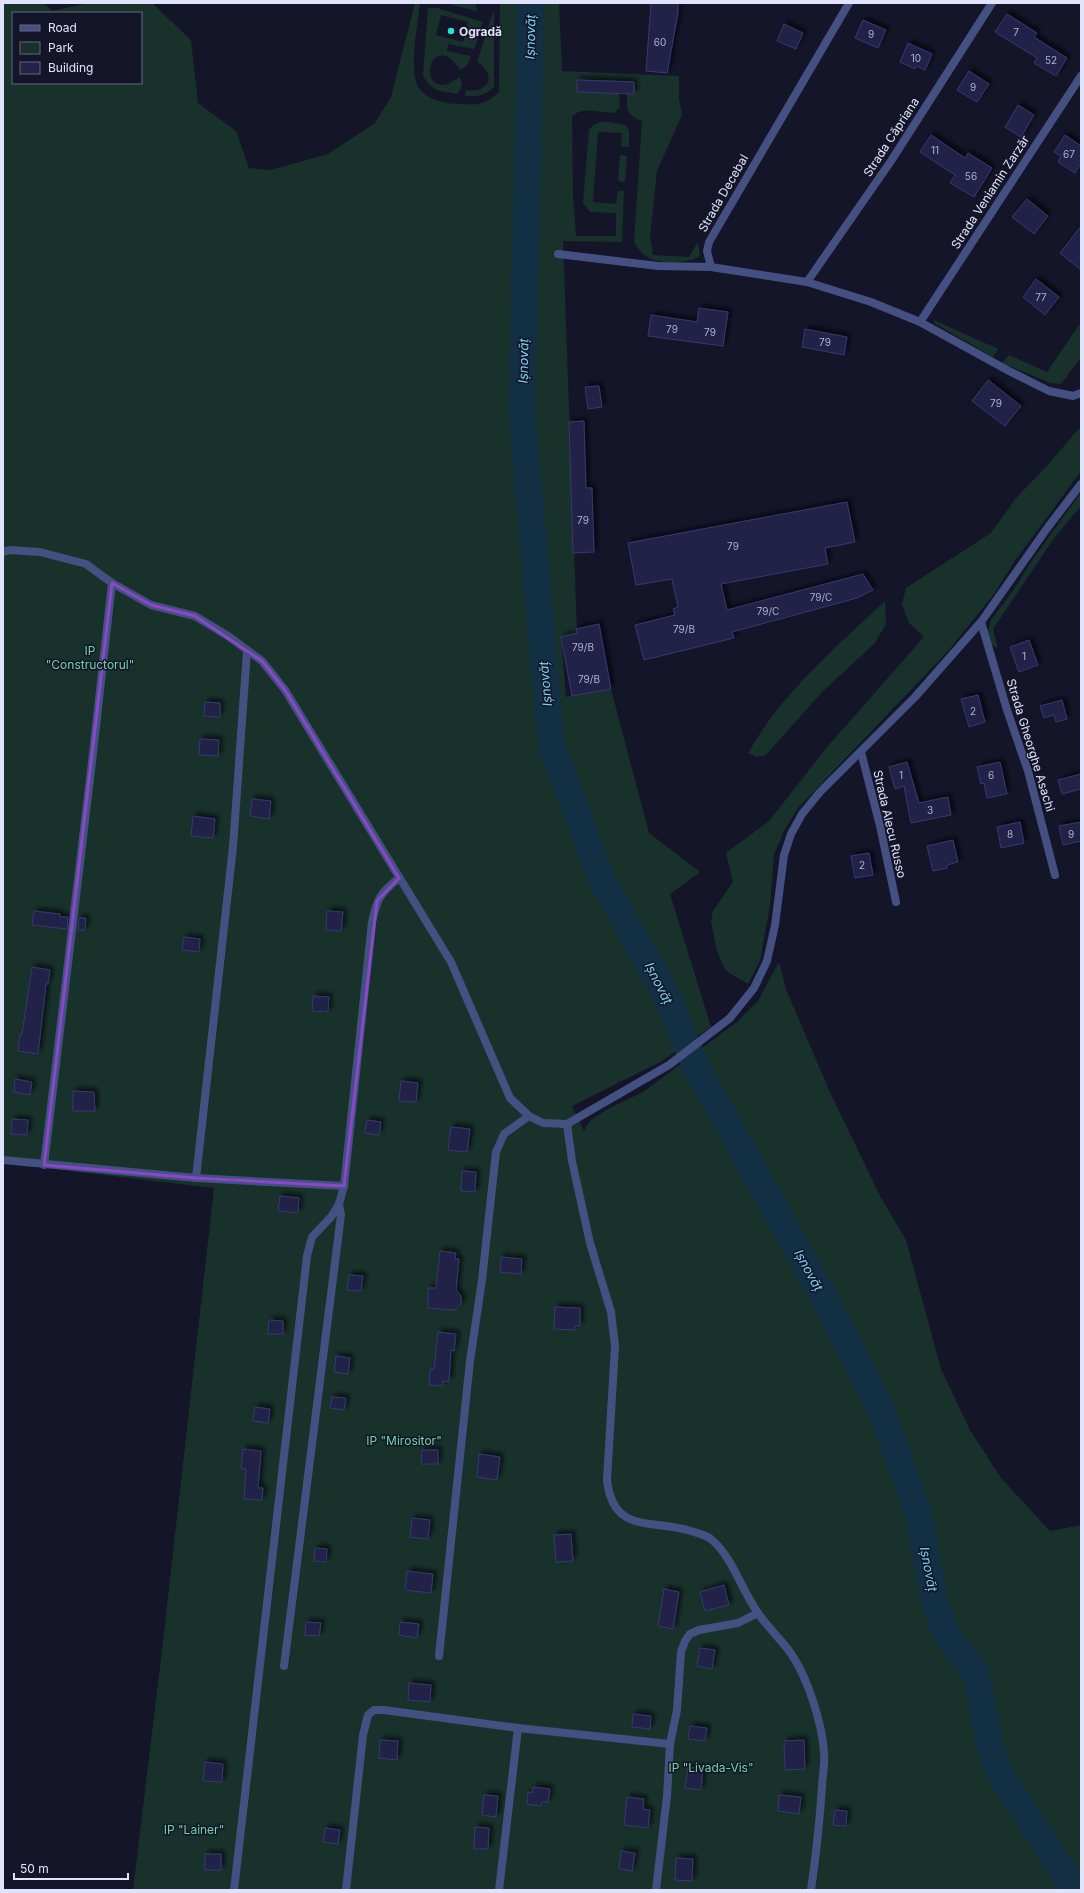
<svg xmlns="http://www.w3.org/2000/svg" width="1084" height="1893" font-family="Inter,sans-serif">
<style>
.green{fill:#18322b;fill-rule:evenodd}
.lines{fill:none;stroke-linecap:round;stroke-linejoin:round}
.river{stroke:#122f44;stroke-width:27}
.building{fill:#222348;stroke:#373871;filter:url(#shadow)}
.street{stroke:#455082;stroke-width:8}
.marked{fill:none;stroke:#8a47c8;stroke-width:3;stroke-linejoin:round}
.poi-dot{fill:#23e4ce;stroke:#141529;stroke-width:1.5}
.labels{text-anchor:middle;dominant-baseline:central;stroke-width:3;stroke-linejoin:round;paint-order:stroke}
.number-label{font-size:10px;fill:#b0b3ce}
.poi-label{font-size:12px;font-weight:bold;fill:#e0e3fb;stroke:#141529;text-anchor:start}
.street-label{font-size:12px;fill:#e0e3fb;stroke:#141529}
.park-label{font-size:12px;fill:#73d4a7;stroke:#141529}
.water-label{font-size:13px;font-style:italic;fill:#7ad2ef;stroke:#141529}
</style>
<defs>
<filter id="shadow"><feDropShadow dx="3.5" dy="-3.5" stdDeviation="2" flood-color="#0009"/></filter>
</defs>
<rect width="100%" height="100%" fill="#141529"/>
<g class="green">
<path d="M 3,3 L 44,3 L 52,11 L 89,3 L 152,3 L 191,40 L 198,103 L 236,131 L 249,168 L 271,170 L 328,154 L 375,123 L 391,97 L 415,3 L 420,3 C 418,22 408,73 419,88 C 427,100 444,103 457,104 C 477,105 484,106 499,92 L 500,3 L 559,3 L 562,71 L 679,76 L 679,99 L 682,115 L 657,171 L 650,237 L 653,255 L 689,257 L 698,242 L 700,256 C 689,263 663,264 651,259 C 644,256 638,249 634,242 L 642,121 C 625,114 627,110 627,94 L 634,93 L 634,82 L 577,80 L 577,92 L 619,93 L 620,107 L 614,113 C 602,113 580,106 572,117 L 573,196 L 576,236 L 616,236 L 616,213 L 590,212 L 583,203 L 589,130 C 598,117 612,123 626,125 L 629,131 L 629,147 L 621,147 L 622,133 L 598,132 L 593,202 L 616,204 L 618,191 L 624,191 L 622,242 L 563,241 L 577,633 L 561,637 L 566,697 L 611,689 L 649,833 L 700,872 L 670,894 L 711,1027 L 662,1061 L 572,1106 L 584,1131 L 587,1125 L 592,1119 L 608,1109 L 643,1092 L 737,1022 L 758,1001 L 779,962 L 787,992 L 829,1090 L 880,1196 L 906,1240 L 941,1369 L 970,1430 L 1001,1478 L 1050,1531 L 1081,1525 L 1081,1890 L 133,1890 L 163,1642 L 214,1188 L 3,1163 ZM 13,13 L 141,13 L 141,83 L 13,83 Z"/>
<path d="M 454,3 L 475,3 L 477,11 L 452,5 Z"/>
<path d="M 428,8 L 437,8 L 483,22 L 479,31 L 467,28 L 468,22 L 441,15 L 436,35 L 463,42 L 465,35 L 478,39 L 474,49 L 448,44 L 447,51 L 471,56 L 467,66 L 460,70 C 435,30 417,84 442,85 C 449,85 454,80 460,77 L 462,84 L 458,94 C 440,91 433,92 423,76 Z"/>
<path d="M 494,9 L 494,87 C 484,96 477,97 465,96 L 466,90 C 490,94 497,74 477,62 Z"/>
<path d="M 620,155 L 627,156 L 625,182 L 618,181 Z"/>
<path d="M 934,320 L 998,349 L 993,357 L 934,323 Z"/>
<path d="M 1081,322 L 1081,357 L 1061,384 L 1050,383 L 1002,363 L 1009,355 L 1047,372 Z"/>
<path d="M 1081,426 L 1081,471 L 1014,562 L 994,594 L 948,651 L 798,808 L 785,829 L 774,854 L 770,905 L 760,961 L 748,984 L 726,971 L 717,952 L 711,921 L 713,911 L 733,882 L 726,853 L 769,821 L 828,746 L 924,637 L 909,623 L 902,604 L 906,588 L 991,533 L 1016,498 L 1047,466 Z"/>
<path d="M 1081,492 L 1081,506 L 1054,538 L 993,629 L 998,648 L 992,645 L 988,631 L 991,620 L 1013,591 L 1029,565 Z"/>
<path d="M 885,601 L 886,624 L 874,644 L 823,691 L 766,755 L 757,757 L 748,753 C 782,693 835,648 885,601 Z"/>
</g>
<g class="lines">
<path class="river" d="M 531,3 L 522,414 L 551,743 L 601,878 L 667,996 L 695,1065 L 826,1301 L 882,1412 L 919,1516 L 934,1598 L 946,1635 L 975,1671 L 990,1744 L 999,1772 L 1075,1890"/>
</g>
<g class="building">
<path d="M 651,3 L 678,3 L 678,13 L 667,73 L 646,71 Z"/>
<path d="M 1007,14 L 1037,33 L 1034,37 L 1067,58 L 1056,76 L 1034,63 L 1037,58 L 995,32 Z"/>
<path d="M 863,20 L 886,30 L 878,48 L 855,38 Z"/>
<path d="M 784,24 L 803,33 L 796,49 L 777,41 Z"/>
<path d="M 908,43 L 932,54 L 925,70 L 916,66 L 915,69 L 900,62 Z"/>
<path d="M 969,71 L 989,84 L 977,102 L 957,90 Z"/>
<path d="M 577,80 L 634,82 L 634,94 L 577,92 Z"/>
<path d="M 1018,105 L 1034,115 L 1021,137 L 1005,127 Z"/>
<path d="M 931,135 L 965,158 L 968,153 L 992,168 L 974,197 L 950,183 L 955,175 L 920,152 Z"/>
<path d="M 1065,135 L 1081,146 L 1081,163 L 1075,173 L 1058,162 L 1061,156 L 1054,152 Z"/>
<path d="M 1027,199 L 1048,216 L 1034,234 L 1012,217 Z"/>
<path d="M 1081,226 L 1081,270 L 1060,253 Z"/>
<path d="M 1036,279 L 1059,297 L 1045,315 L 1023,297 Z"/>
<path d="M 699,308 L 728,312 L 723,346 L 648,336 L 651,315 L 697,322 Z"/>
<path d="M 805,329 L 847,337 L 844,355 L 802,347 Z"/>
<path d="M 988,380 L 1021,406 L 1005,426 L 972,401 Z"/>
<path d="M 599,386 L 602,407 L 588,409 L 585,387 Z"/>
<path d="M 584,421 L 586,488 L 592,488 L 594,552 L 573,553 L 569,422 Z"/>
<path d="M 847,502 L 855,542 L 825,548 L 828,564 L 721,584 L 727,610 L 863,574 L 873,590 L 857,598 L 732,632 L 734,638 L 644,660 L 635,625 L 675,615 L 673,609 L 678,607 L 672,579 L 636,585 L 628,543 Z"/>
<path d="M 599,624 L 611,689 L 572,696 L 561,637 L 577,633 L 576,629 Z"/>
<path d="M 1029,640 L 1038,665 L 1019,672 L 1010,647 Z"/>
<path d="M 978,695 L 985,722 L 969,727 L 961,699 Z"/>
<path d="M 1062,700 L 1067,719 L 1056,722 L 1054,715 L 1044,718 L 1040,706 Z"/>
<path d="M 205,702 L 220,703 L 220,717 L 204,716 Z"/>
<path d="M 200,739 L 219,740 L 218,756 L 199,755 Z"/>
<path d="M 907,762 L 919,803 L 948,797 L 951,815 L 911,823 L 904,786 L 895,789 L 889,767 Z"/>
<path d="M 1000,762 L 1007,794 L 987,798 L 984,783 L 981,784 L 977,767 Z"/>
<path d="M 1081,774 L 1081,789 L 1062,794 L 1058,780 Z"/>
<path d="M 252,799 L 271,801 L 269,819 L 250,816 Z"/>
<path d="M 193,816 L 215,819 L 213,838 L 191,836 Z"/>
<path d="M 1020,822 L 1024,843 L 1001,848 L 997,827 Z"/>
<path d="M 1081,822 L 1081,841 L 1063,845 L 1059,826 Z"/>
<path d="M 953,840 L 958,862 L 947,865 L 947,868 L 933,871 L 927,846 Z"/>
<path d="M 869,853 L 873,875 L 855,878 L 851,856 Z"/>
<path d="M 34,911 L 60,914 L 60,917 L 68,917 L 67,929 L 32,925 Z"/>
<path d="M 327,911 L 343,912 L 341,931 L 326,930 Z"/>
<path d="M 79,918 L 86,918 L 85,930 L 78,930 Z"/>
<path d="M 184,937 L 200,939 L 199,952 L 182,950 Z"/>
<path d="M 32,967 L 50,970 L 48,984 L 46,984 L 38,1054 L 18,1051 L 20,1034 L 22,1034 Z"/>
<path d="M 313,996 L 329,997 L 328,1012 L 312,1011 Z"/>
<path d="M 15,1079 L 32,1082 L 30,1095 L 14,1092 Z"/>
<path d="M 401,1081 L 418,1083 L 416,1102 L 399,1101 Z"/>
<path d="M 73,1091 L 94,1092 L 95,1111 L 73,1111 Z"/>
<path d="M 12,1119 L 28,1120 L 27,1135 L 11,1134 Z"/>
<path d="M 367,1120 L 381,1122 L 379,1135 L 365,1133 Z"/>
<path d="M 451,1127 L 470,1129 L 467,1152 L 448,1150 Z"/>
<path d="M 462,1171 L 476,1172 L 475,1192 L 461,1191 Z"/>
<path d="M 280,1196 L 299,1198 L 298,1213 L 278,1211 Z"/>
<path d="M 440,1251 L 456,1253 L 455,1259 L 459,1259 L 456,1290 L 461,1296 L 461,1304 L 455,1310 L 428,1308 L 428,1288 L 436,1288 Z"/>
<path d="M 501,1257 L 522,1259 L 521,1274 L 500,1272 Z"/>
<path d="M 349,1275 L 363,1276 L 361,1291 L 347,1290 Z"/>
<path d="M 555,1307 L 580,1308 L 580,1326 L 575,1326 L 575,1330 L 554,1329 Z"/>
<path d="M 269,1320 L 283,1321 L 283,1334 L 268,1334 Z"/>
<path d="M 438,1332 L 456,1334 L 454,1351 L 451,1350 L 449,1382 L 443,1381 L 443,1386 L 429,1385 L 430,1369 L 434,1369 Z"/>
<path d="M 336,1356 L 350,1358 L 348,1374 L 334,1372 Z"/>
<path d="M 332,1397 L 346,1398 L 344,1410 L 330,1408 Z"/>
<path d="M 255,1407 L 270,1409 L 268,1423 L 253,1421 Z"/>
<path d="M 243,1449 L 261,1451 L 258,1488 L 263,1488 L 262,1500 L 244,1499 L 246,1469 L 241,1468 Z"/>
<path d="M 422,1450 L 438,1450 L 438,1464 L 421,1464 Z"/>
<path d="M 479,1454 L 500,1457 L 497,1480 L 477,1477 Z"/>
<path d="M 412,1518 L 430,1520 L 428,1539 L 410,1537 Z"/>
<path d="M 571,1534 L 573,1561 L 556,1562 L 554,1535 Z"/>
<path d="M 315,1548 L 327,1549 L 326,1562 L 314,1561 Z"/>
<path d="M 407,1571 L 433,1574 L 431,1593 L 405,1590 Z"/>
<path d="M 724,1585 L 729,1605 L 705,1611 L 700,1592 Z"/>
<path d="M 664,1589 L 679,1592 L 673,1629 L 658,1626 Z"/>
<path d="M 306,1622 L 321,1623 L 319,1636 L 305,1635 Z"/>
<path d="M 400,1622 L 419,1624 L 417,1638 L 399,1635 Z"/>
<path d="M 700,1648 L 715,1650 L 712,1669 L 697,1666 Z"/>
<path d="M 409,1683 L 431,1685 L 430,1702 L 408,1700 Z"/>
<path d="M 633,1714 L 651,1716 L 650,1729 L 632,1727 Z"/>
<path d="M 690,1726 L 707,1728 L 705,1741 L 688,1739 Z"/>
<path d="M 380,1740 L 398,1741 L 397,1760 L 379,1758 Z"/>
<path d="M 804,1740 L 805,1769 L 785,1770 L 784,1741 Z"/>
<path d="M 205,1762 L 223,1764 L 222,1782 L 203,1781 Z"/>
<path d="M 688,1767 L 703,1769 L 701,1790 L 685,1788 Z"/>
<path d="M 533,1787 L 550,1789 L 548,1802 L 542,1802 L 541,1806 L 527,1804 L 528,1792 L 532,1793 Z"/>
<path d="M 484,1795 L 498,1796 L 496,1817 L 482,1815 Z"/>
<path d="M 779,1795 L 801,1797 L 799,1814 L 778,1811 Z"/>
<path d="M 627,1797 L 644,1799 L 643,1809 L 650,1810 L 648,1828 L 624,1825 Z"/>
<path d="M 835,1810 L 847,1811 L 846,1826 L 833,1825 Z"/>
<path d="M 475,1827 L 489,1828 L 488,1849 L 474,1849 Z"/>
<path d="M 325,1828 L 340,1830 L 338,1844 L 323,1842 Z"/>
<path d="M 621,1851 L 635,1853 L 632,1871 L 619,1869 Z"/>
<rect x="205" y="1854" width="16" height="16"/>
<path d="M 676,1858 L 693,1859 L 692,1881 L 675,1880 Z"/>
</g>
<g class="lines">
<g class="street">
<path d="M 558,254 L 658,266 L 711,267 L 807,282 L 871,302 L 920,322 L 1009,371 L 1049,391 L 1073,396 L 1081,393"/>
<path d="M 711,267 L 707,251 L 709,242 L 849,3"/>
<path d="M 807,282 L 891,161 L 992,3"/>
<path d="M 920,322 L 1081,76"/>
<path d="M 3,552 L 9,550 L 40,552 L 86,564 L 112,583 L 151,605 L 195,616 L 228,636 L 262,661 L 285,690 L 451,962 L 510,1098 L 529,1116 L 543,1123 L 567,1124 L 669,1065 L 730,1018 L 754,988 L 767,961 L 775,925 L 784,855 L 791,834 L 802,814 L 820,792 L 915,697 L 981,622 L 1048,527 L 1081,484"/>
<path d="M 981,622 L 1007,710 L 1028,771 L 1055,875"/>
<path d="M 861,752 L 880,826 L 896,902"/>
<path d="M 567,1124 L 572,1161 L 590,1243 L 611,1312 L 615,1346 L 607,1480 C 613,1534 651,1519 691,1531 C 698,1533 706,1535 711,1539 C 732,1556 742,1591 758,1613 C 768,1628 782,1640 792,1655 C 808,1679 822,1723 824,1752 C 825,1762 823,1774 822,1785 C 820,1820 816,1855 811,1890"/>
<path d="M 3,1160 L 196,1178 L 344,1186"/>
<path d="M 44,1165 L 92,762 L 112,583"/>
<path d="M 196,1178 L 233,847 L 247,651"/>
<path d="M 439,1656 L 470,1361 L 482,1280 L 496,1152 L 504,1134 L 529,1116"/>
<path d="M 284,1666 L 341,1215 L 339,1204"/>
<path d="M 234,1890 L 307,1256 L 312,1237 L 331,1217 L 339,1204 L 344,1186 L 372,922 C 377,899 380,893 399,878"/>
<path d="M 346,1890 L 363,1735 L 368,1715 L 374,1710 L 384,1710 L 518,1728 L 670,1744"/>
<path d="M 499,1890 L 518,1728"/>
<path d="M 656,1890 L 667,1796 L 670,1744 L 677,1710 L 681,1652 L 685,1641 L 690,1634 L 699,1630 L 738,1623 L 758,1613"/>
</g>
</g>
<path class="marked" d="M 112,583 L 151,605 L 195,616 L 262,661 L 285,690 L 399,878 L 377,901 L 344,1186 L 196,1178 L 44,1165 Z"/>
<circle class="poi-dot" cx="451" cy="31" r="4"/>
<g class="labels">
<g class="number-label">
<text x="1016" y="32">7</text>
<text x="871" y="34">9</text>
<text x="660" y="42">60</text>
<text x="916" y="58">10</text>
<text x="1051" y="60">52</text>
<text x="973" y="87">9</text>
<text x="935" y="150">11</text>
<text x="1069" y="154">67</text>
<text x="971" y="176">56</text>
<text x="1041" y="297">77</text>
<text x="672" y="329">79</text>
<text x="710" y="332">79</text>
<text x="825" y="342">79</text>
<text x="996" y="403">79</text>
<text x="583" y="520">79</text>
<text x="733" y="546">79</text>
<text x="821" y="597">79/C</text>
<text x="768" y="611">79/C</text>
<text x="684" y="629">79/B</text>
<text x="583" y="647">79/B</text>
<text x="1024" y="656">1</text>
<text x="589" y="679">79/B</text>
<text x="973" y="711">2</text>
<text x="901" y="775">1</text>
<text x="991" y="775">6</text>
<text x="930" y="810">3</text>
<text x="1010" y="834">8</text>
<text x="1071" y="834">9</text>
<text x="862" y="865">2</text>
</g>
<g class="poi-label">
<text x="459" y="31">Ogradă</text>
</g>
<g class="street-label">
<text transform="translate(891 137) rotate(-57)">Strada Căpriana</text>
<text transform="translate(990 192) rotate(-57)">Strada Veniamin Zarzăr</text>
<text transform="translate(723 193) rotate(-60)">Strada Decebal</text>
<text transform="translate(1031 745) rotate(73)">Strada Gheorghe Asachi</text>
<text transform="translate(890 824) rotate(77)">Strada Alecu Russo</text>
</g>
<g class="park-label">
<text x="90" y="650">IP<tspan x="90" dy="14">"Constructorul"</tspan></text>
<text x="404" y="1440">IP "Mirositor"</text>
<text x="711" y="1767">IP "Livada-Vis"</text>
<text x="194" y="1829">IP "Lainer"</text>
</g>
<g class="water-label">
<text transform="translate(530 37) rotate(-89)">Ișnovăț</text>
<text transform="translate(523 361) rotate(-89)">Ișnovăț</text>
<text transform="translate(545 684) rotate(-95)">Ișnovăț</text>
<text transform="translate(659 983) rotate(63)">Ișnovăț</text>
<text transform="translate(809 1270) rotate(61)">Ișnovăț</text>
<text transform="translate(929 1569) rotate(79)">Ișnovăț</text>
</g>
</g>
<rect width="1084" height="1893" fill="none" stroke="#e0e3fb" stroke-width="8"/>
<rect x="12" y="12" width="130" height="72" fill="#141529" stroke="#66677d"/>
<rect x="20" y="25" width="20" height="6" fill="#455082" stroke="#66677d"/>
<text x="48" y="32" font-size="12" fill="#e0e3fb">Road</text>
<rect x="20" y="42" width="20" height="12" fill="#18322b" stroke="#66677d"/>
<text x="48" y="52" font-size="12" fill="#e0e3fb">Park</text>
<rect x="20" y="62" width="20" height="12" fill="#222348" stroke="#66677d"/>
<text x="48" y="72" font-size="12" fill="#e0e3fb">Building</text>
<path d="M14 1873v6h114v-6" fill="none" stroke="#e0e3fb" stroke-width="2"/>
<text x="20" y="1873" font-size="12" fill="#e0e3fb" stroke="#141529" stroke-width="3" paint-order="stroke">50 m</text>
</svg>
